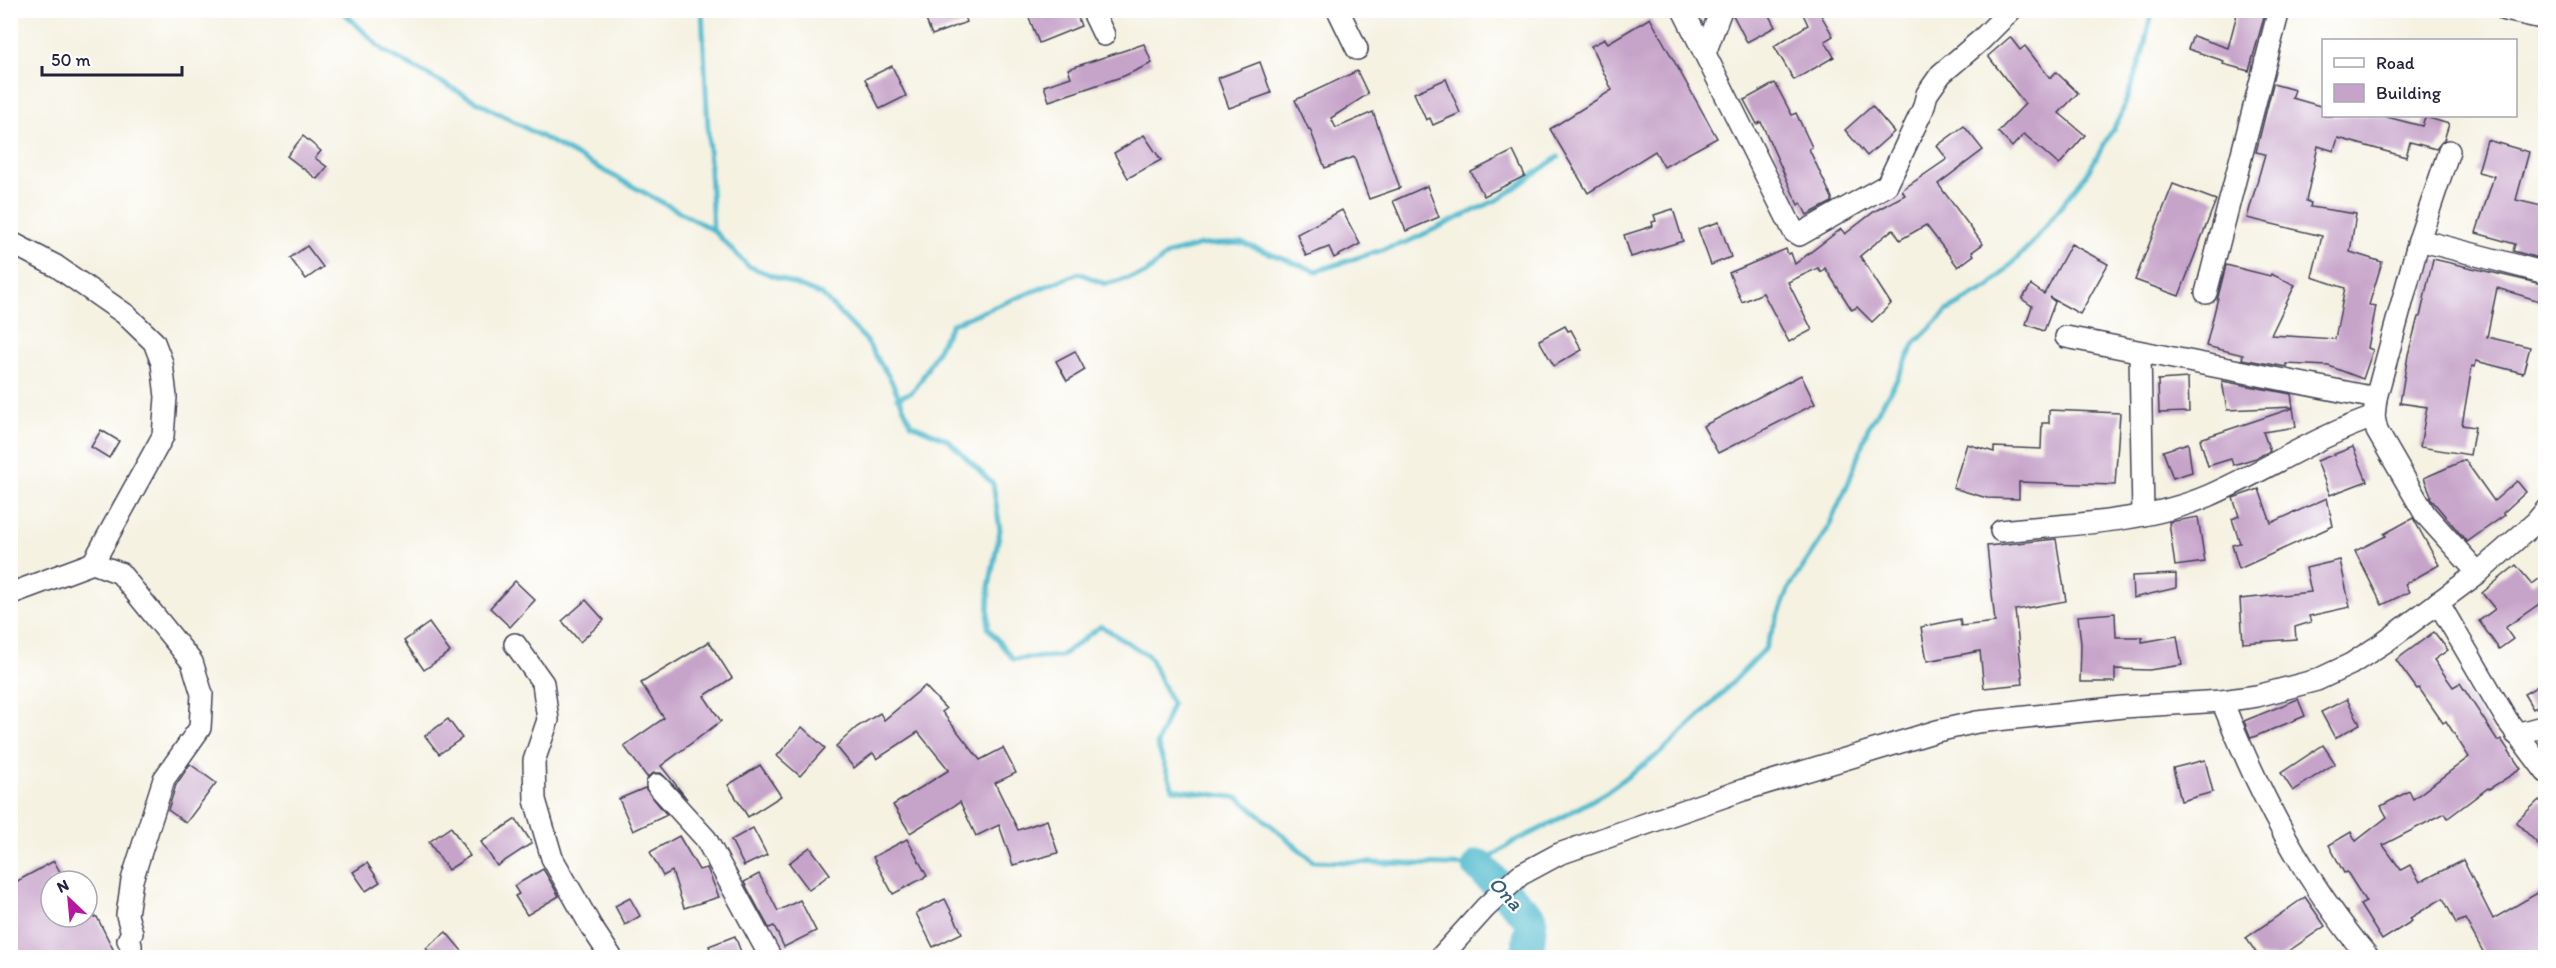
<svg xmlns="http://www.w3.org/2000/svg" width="2556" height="968" font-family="Itim,sans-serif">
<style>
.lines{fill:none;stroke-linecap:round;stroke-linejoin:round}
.stream{stroke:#50bacd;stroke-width:5}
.river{stroke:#50bacd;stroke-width:33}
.building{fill:#c6a3c9}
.minor-casing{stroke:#424154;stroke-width:24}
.minor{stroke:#fff;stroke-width:21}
.labels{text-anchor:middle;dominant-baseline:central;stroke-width:4.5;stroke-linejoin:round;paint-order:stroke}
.water-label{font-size:21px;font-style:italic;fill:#345f75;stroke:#fff}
</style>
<rect width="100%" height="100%" fill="#fff"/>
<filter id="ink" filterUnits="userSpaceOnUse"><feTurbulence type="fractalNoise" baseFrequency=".0167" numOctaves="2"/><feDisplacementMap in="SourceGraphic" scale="12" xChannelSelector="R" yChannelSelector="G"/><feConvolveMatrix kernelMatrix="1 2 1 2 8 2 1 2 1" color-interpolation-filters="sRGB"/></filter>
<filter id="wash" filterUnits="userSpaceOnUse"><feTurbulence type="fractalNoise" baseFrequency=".008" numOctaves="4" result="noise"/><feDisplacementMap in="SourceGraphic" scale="24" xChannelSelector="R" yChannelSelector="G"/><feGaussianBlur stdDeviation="1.35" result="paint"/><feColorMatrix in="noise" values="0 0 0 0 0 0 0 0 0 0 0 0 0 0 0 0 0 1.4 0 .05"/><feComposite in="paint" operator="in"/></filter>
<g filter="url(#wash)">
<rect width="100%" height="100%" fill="#f5f2e2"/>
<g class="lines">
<g class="stream">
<path d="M 341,10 L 384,51 L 713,230 L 748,266 L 822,295 L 865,339 L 891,380 L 911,424 L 948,440 L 993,484 L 1000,530 L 989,587 L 988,628 L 1013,659 L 1061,656 L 1101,626 L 1149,656 L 1172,704 L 1157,744 L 1173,789 L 1239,798 L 1313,861 L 1479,866 L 1513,842 L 1546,826 L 1605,793 L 1660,753 L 1700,716 L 1765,649 L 1788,590 L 1826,532 L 1848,484 L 1868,428 L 1896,381 L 1915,343 L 1947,311 L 1990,286 L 2033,242 L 2088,172 L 2121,115 L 2142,56 L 2152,10"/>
<path d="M 702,10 L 713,230"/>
<path d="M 897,398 L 912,392 L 921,380 L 952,324 L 1079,273 L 1105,284 L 1145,274 L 1168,254 L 1201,245 L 1242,243 L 1316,271 L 1407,242 L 1501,198 L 1558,157"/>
</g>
<path class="river" d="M 1479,866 L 1531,919 L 1527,958"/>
</g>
<g id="blocks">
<g class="building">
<path d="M 922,10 L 962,10 L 967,22 L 932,35 Z"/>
<path d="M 1026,10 L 1075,10 L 1081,26 L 1039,43 Z"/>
<path d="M 1733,10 L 1766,10 L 1775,27 L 1747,42 L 1733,15 Z"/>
<path d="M 1801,10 L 1818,10 L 1833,36 L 1825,41 L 1834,57 L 1794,80 L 1774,46 L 1808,25 Z"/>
<path d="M 2238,10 L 2266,10 L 2249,71 L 2223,64 L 2224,61 L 2188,49 L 2193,36 L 2228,48 Z"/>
<path d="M 1650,18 L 1717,138 L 1664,167 L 1655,151 L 1588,193 L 1550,129 L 1612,90 L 1591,46 L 1605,39 L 1608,43 Z"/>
<path d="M 2010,37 L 2020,50 L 2025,46 L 2050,78 L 2056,72 L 2078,93 L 2059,113 L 2085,135 L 2059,165 L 2024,134 L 2012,147 L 1998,132 L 2025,104 L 1988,56 Z"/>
<path d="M 1144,44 L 1152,63 L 1124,76 L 1049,101 L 1044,86 L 1071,77 L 1068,69 Z"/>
<path d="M 1260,62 L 1271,93 L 1229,108 L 1218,78 Z"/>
<path d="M 892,66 L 906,96 L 880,109 L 865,79 Z"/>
<path d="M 1357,71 L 1368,94 L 1331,118 L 1336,128 L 1373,112 L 1400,188 L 1369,199 L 1354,157 L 1325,168 L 1310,129 L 1309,130 L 1295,100 Z"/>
<path d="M 1446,79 L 1460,113 L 1433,125 L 1430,118 L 1426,120 L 1414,93 Z"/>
<path d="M 1775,83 L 1792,115 L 1796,113 L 1812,147 L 1809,149 L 1832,198 L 1832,202 L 1807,215 L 1801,203 L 1798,205 L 1761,122 L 1757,124 L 1744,100 Z"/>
<path d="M 2273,84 L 2295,90 L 2292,98 L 2324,107 L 2324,116 L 2383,116 L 2422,126 L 2425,117 L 2449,124 L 2444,140 L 2436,149 L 2410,142 L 2406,157 L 2338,138 L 2334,151 L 2318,146 L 2306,201 L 2311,203 L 2310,207 L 2356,214 L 2350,252 L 2382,262 L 2369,305 L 2376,306 L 2368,348 L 2373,350 L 2363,379 L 2329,366 L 2286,364 L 2287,367 L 2242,359 L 2243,355 L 2206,346 L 2226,265 L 2270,276 L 2271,274 L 2295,285 L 2271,335 L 2335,339 L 2345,288 L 2312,277 L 2322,236 L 2247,218 L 2265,154 L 2256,152 Z"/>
<path d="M 1872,106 L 1894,132 L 1867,156 L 1845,130 Z"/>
<path d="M 1964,126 L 1983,150 L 1938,184 L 1983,244 L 1972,252 L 1974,255 L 1958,267 L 1926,225 L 1900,240 L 1893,229 L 1860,256 L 1891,304 L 1872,322 L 1857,307 L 1852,310 L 1825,268 L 1821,272 L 1818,268 L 1788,282 L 1812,330 L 1789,342 L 1763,293 L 1742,302 L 1729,273 L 1786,249 L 1788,254 L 1791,253 L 1795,264 L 1841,229 L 1845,234 L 1875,211 L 1905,195 L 1902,190 L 1947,159 L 1937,146 Z"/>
<path d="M 1144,135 L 1161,160 L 1128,178 L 1114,153 Z"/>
<path d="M 303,136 L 321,151 L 315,158 L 327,167 L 317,179 L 287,156 Z"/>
<path d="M 2487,140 L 2529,152 L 2516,200 L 2546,207 L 2546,260 L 2513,251 L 2515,244 L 2476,233 L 2494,176 L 2478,172 Z"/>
<path d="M 1513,151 L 1525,176 L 1484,196 L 1471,172 Z"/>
<path d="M 2173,184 L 2216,200 L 2179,296 L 2135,280 Z"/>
<path d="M 1427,186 L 1439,217 L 1406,231 L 1393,201 Z"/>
<path d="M 1673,209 L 1683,241 L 1631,257 L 1624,235 L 1653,226 L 1652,222 L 1656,221 L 1654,215 Z"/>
<path d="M 1342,210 L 1360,244 L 1334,258 L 1329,247 L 1306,256 L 1297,234 Z"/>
<path d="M 1719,222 L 1731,257 L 1711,265 L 1698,229 Z"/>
<path d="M 2071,244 L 2108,264 L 2080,314 L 2049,297 L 2055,302 L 2044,331 L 2026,324 L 2032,306 L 2022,299 L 2031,285 L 2044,294 Z"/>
<path d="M 307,246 L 323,267 L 306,279 L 290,258 Z"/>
<path d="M 2433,259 L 2546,285 L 2546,303 L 2497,288 L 2487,337 L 2530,347 L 2523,373 L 2476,361 L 2475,367 L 2472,366 L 2462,425 L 2475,427 L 2470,455 L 2420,447 L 2427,407 L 2400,403 L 2408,355 L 2418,317 L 2420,317 Z"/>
<path d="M 1565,326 L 1568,331 L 1571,330 L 1582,350 L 1554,366 L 1539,340 Z"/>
<path d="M 1075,351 L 1085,370 L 1067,381 L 1056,361 Z"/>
<path d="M 1801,375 L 1815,404 L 1718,453 L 1703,426 Z"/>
<path d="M 2188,378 L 2189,412 L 2159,413 L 2158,380 Z"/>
<path d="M 2222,381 L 2291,394 L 2293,407 L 2227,410 Z"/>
<path d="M 2293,408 L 2296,427 L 2263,432 L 2270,451 L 2256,458 L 2233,465 L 2231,459 L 2208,466 L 2200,439 Z"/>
<path d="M 2049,410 L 2120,413 L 2115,485 L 2019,482 L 2019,499 L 1987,498 L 1953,488 L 1967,444 L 1994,452 L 1994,447 L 2041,449 L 2042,423 L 2049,423 Z"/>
<path d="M 101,430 L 119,441 L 109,458 L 91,447 Z"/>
<path d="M 2188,443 L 2192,472 L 2173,478 L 2163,451 Z"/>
<path d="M 2353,447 L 2367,481 L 2330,495 L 2317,461 Z"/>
<path d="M 2465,460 L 2494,501 L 2517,481 L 2526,492 L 2503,513 L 2505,515 L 2467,542 L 2430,498 L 2431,495 L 2424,478 Z"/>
<path d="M 2259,489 L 2271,523 L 2327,498 L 2333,526 L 2239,569 L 2232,545 L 2240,543 L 2232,519 L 2239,516 L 2233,498 Z"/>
<path d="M 2198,517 L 2205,562 L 2175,566 L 2169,522 Z"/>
<path d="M 2413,518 L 2439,565 L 2405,584 L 2409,592 L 2382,605 L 2355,551 L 2386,536 L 2384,534 Z"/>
<path d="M 2056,539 L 2066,601 L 2015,610 L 2023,684 L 1984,688 L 1980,651 L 1927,661 L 1921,627 L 1960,619 L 1961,626 L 1995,622 L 1987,546 Z"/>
<path d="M 2340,560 L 2350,607 L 2309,616 L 2311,622 L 2295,627 L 2296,639 L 2243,643 L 2240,599 L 2311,592 L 2306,568 Z"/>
<path d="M 2516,565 L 2532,584 L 2546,574 L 2546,599 L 2505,628 L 2513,639 L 2499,649 L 2479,621 L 2495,609 L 2482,593 Z"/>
<path d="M 2176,574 L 2176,588 L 2133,598 L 2132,576 Z"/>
<path d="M 515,581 L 535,600 L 510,627 L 490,608 Z"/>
<path d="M 586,600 L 604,620 L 580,642 L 562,621 Z"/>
<path d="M 2115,613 L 2116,637 L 2142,637 L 2142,642 L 2177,636 L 2182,665 L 2149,670 L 2115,669 L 2115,682 L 2080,682 L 2081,644 L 2078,616 Z"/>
<path d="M 429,623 L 450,652 L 424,670 L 404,641 Z"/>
<path d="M 2434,632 L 2448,650 L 2434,660 L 2453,687 L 2460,683 L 2498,741 L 2501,739 L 2521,769 L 2489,789 L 2488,788 L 2448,818 L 2445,813 L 2383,845 L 2401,870 L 2410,865 L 2420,882 L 2463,860 L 2493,919 L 2546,888 L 2546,957 L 2486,957 L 2465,919 L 2456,923 L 2443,898 L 2410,918 L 2412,921 L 2382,940 L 2360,905 L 2366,902 L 2347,872 L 2344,873 L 2329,845 L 2351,832 L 2356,841 L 2387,817 L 2381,806 L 2409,791 L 2413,799 L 2469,757 L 2446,721 L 2443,723 L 2419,688 L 2417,689 L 2396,660 Z"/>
<path d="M 709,642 L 732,678 L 704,696 L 721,721 L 661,766 L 687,799 L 661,773 L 654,773 L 647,777 L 624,746 L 664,718 L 641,683 Z"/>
<path d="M 925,686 L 946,709 L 942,712 L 980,760 L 1003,748 L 1016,773 L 995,783 L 1018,830 L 1047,820 L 1058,853 L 1013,865 L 999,825 L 976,836 L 960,802 L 910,833 L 893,805 L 949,770 L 918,732 L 877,759 L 873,753 L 854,768 L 836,746 L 857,727 L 880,713 L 884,720 Z"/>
<path d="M 2538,686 L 2546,702 L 2533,709 L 2524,694 Z"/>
<path d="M 2298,699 L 2305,716 L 2251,738 L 2244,721 Z"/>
<path d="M 2347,699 L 2360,724 L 2335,738 L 2321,712 Z"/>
<path d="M 448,719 L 462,738 L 439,754 L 425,736 Z"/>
<path d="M 802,727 L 825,748 L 800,776 L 777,756 Z"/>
<path d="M 2323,745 L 2335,763 L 2293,791 L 2281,773 Z"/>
<path d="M 2205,760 L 2213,792 L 2181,801 L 2173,768 Z"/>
<path d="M 190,764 L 216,783 L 186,823 L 168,810 L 176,785 Z"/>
<path d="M 760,765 L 781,796 L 748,817 L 728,785 Z"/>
<path d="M 645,788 L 667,815 L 633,831 L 619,799 Z"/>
<path d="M 2539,800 L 2546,807 L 2546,852 L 2516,822 Z"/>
<path d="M 516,819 L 532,843 L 497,866 L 481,842 Z"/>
<path d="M 451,827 L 470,856 L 448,870 L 429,842 Z"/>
<path d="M 753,828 L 767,855 L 744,866 L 731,840 Z"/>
<path d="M 679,836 L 699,870 L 707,868 L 719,897 L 684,908 L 672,871 L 663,876 L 650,852 Z"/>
<path d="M 907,839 L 927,876 L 893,894 L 873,857 Z"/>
<path d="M 810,847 L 830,874 L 809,890 L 789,863 Z"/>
<path d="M 54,861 L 65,881 L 51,881 L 51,917 L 97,917 L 117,957 L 21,957 L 10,938 L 10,885 Z"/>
<path d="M 367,863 L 380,882 L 366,891 L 353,872 Z"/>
<path d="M 543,869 L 559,896 L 527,915 L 515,896 L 519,894 L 514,886 Z"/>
<path d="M 759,874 L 778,911 L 800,900 L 816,931 L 784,947 L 774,926 L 769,928 L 744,882 Z"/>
<path d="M 2305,897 L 2325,926 L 2280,957 L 2259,957 L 2246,938 Z"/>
<path d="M 630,898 L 640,916 L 625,925 L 615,906 Z"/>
<path d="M 945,899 L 962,933 L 933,947 L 916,913 Z"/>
<path d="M 446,932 L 467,957 L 433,957 L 426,948 Z"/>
<path d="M 735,936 L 741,952 L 727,957 L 713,957 L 709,946 Z"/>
</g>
</g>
</g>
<g filter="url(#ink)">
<use href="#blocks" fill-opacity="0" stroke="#424154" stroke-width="1.5"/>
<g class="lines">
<defs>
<g id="minor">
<path d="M 1092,10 L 1104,35"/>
<path d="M 1338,10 L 1357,49"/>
<path d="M 1683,10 L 1794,232 L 1799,235 L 1887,185 L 1923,109 L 1927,94 L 1941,74 L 1981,40 L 2011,10"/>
<path d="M 2506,10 L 2546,19"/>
<path d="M 1705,53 L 1721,10"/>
<path d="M 2449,151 L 2419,240 L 2376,398 L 2374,417 L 2377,431 L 2425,514 L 2478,573"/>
<path d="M 2419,240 L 2546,273"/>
<path d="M 10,242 L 56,266 L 125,314 L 154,342 L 162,363 L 166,397 L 163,436 L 93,563"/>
<path d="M 2206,293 L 2279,10"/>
<path d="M 2066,337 L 2376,398"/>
<path d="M 2140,353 L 2143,515"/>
<path d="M 2001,531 C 2069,524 2144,523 2208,496 C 2265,471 2315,437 2374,417"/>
<path d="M 10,589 L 15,592 L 93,563 L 120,573 L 192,662 L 202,694 L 200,728 L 164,779 L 132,880 L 127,915 L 132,933 L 128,940 L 131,945 L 131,958"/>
<path d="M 2438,602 L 2507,720 L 2546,772"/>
<path d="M 515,644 L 543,683 L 548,720 L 534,761 L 535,800 L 552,858 L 592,928 L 612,958"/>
<path d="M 2222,701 C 2259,794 2304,881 2369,958"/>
<path d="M 2516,734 L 2546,726"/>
<path d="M 657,785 L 706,839 L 771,958"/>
<path d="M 1440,958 L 1485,908 L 1520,875 L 1559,854 L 1743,790 L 1937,731 L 1977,722 L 2123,707 L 2222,701 L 2257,696 L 2317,680 L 2351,664 L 2385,642 L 2478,573 L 2536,522 L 2546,510"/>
</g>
</defs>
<use href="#minor" class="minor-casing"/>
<use href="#minor" class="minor"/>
</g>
</g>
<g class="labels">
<g class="water-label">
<text transform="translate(1506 893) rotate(46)">Ona</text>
</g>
</g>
<rect width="2556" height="968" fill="none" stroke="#fff" stroke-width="36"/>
<rect x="2322" y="39" width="195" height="78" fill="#ffffff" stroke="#a7a7b1" stroke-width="1.5"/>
<rect x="2334" y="58" width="30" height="9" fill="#ffffff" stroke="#a7a7b1" stroke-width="1.5"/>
<text x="2376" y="69" font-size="18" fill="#22223b">Road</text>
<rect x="2334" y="84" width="30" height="18" fill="#c6a3c9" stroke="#a7a7b1" stroke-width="1.5"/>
<text x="2376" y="99" font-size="18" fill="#22223b">Building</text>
<g transform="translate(69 899) rotate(334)"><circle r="28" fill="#ffffff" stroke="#a7a7b1" stroke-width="1.5"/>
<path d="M0-4.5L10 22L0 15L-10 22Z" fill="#b5179e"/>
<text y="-9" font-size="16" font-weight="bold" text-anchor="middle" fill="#22223b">N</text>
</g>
<path d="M42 66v9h140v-9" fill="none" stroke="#22223b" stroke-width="3"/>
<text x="51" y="66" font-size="18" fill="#22223b" stroke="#ffffff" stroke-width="4.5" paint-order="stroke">50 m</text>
</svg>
